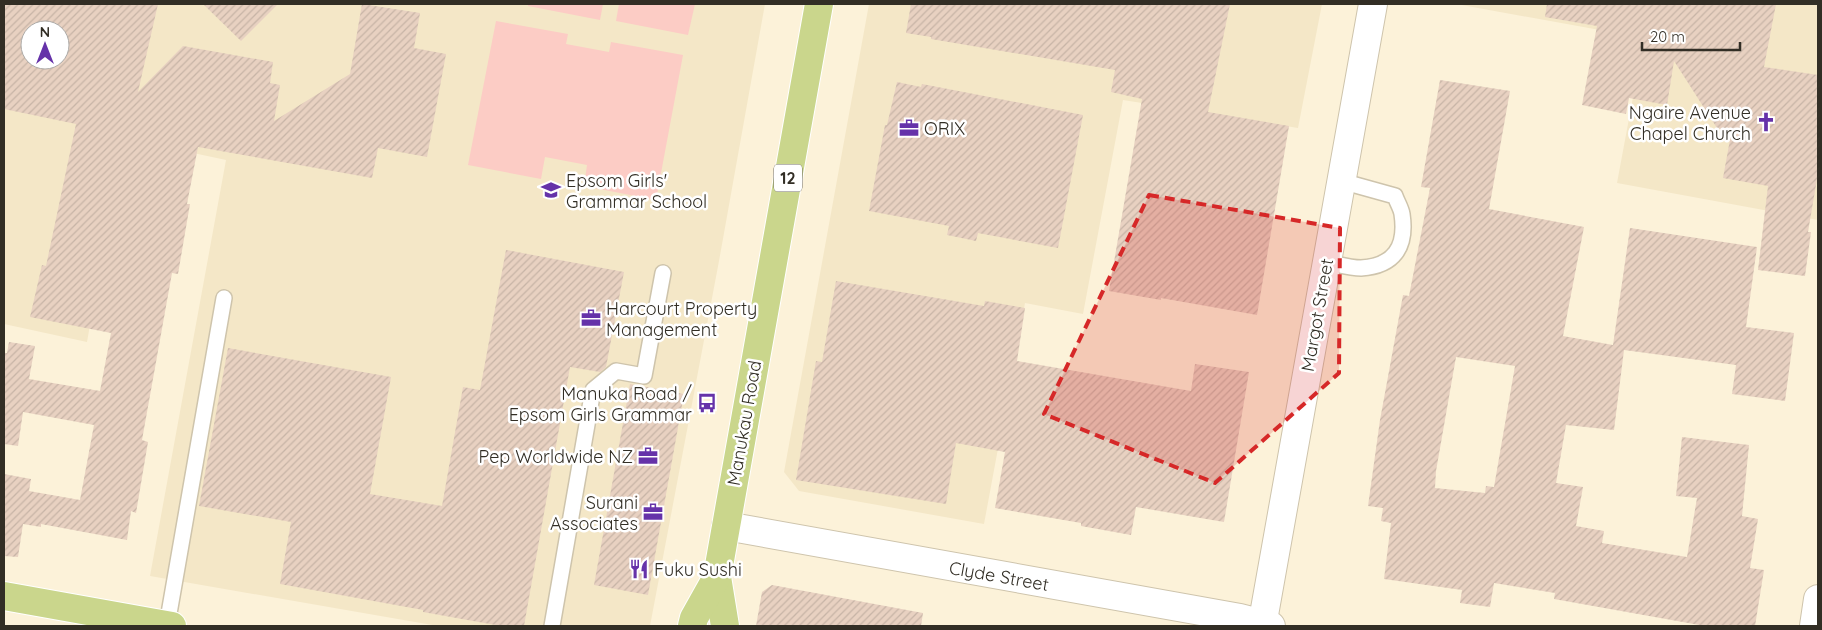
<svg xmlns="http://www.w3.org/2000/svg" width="1822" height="630" font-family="Quicksand,sans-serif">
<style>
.built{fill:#f4e7c7;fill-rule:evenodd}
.green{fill:#fcccc5}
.building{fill:url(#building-hatch);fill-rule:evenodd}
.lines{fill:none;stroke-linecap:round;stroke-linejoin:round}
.lane-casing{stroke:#cec4ac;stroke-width:18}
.street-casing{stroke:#cec4ac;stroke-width:30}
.primary-casing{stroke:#fff;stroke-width:30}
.lane{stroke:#fff;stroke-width:15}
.street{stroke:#fff;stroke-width:28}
.primary{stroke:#cad68c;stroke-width:28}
.marked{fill:#d62828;fill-opacity:0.2;stroke:#d62828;stroke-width:4;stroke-dasharray:10 6;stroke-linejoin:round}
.labels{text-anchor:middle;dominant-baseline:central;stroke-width:5;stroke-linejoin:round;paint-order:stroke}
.shield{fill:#fff;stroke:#706d66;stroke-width:1}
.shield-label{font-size:16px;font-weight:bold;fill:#322e25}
.poi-label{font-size:18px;fill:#322e25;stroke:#fff;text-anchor:end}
.street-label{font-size:18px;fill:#322e25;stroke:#fff}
</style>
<defs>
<pattern id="building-hatch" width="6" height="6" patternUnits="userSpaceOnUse" patternTransform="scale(1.25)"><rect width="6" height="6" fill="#e8d1c1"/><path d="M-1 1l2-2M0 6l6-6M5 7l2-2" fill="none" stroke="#c7b4a6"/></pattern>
</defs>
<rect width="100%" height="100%" fill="#fcf2d9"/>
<g class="built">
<path d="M 4,4 L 765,4 L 719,261 L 650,626 L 438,626 L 150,576 L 226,160 L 123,138 L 87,342 L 4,324 ZM 30,30 L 60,30 L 60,60 L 30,60 Z"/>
<path d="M 869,4 L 1322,4 L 1298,128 L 1123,100 L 1083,314 L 1025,303 L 984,524 L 799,491 L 784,472 Z"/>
<path d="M 1456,4 L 1818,4 L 1818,220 L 1617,183 L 1644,38 Z"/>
</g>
<g class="green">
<path d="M 528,4 L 603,4 L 600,20 L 528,6 Z"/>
<path d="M 619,4 L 695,4 L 688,35 L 616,21 Z"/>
<path d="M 496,21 L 568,34 L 566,44 L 609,52 L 611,42 L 683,55 L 656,200 L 584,186 L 587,165 L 545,157 L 541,179 L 468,165 Z"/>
</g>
<g class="building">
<path d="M 4,4 L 158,4 L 138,92 L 183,46 L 273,62 L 270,83 L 280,85 L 274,121 L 350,74 L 362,4 L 420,13 L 414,48 L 446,54 L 427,157 L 378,148 L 372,178 L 198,147 L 187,204 L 190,204 L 178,274 L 172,273 L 142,440 L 148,442 L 136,513 L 131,511 L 127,540 L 41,524 L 41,527 L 23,524 L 18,557 L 4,556 L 4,474 L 31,479 L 29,491 L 80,500 L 94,425 L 23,412 L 18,446 L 4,444 L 4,353 L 7,353 L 9,342 L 35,346 L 29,379 L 100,391 L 111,333 L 30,317 L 42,265 L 46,266 L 76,124 L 4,109 ZM 30,30 L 60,30 L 60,60 L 30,60 Z"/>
<path d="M 203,4 L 278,4 L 241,41 Z"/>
<path d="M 911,4 L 1230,4 L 1208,112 L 1289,126 L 1257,315 L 1161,298 L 1161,300 L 1109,291 L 1142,99 L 1111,92 L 1115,70 L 931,39 L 931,37 L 906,33 Z"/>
<path d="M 1547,4 L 1776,4 L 1764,67 L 1818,75 L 1818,173 L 1808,232 L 1811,232 L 1805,276 L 1758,270 L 1768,186 L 1723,178 L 1731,134 L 1717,128 L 1674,61 L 1667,105 L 1629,98 L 1626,114 L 1582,105 L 1597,26 L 1545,17 Z"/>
<path d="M 1440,80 L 1510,91 L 1489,209 L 1584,227 L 1563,336 L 1613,345 L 1630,228 L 1757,247 L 1746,327 L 1794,333 L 1785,401 L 1732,394 L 1736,365 L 1624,350 L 1614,430 L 1566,425 L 1556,483 L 1583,487 L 1576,526 L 1604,531 L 1602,543 L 1687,557 L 1697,498 L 1676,496 L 1682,437 L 1749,445 L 1742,516 L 1758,519 L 1750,568 L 1764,570 L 1755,626 L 1705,626 L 1554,599 L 1555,593 L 1494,583 L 1490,607 L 1460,603 L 1462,590 L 1384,579 L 1391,523 L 1381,521 L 1383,508 L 1368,506 L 1380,420 L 1403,295 L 1409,296 L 1430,188 L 1421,187 ZM 1456,357 L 1515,366 L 1494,487 L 1486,486 L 1485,493 L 1435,488 L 1436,471 Z"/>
<path d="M 897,82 L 921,87 L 922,84 L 1083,115 L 1058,248 L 978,233 L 976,241 L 947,235 L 949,226 L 869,211 L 885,125 L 887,125 Z"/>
<path d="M 506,250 L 624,272 L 606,367 L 600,372 L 570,367 L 524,626 L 501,626 L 423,612 L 423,610 L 280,584 L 291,522 L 199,506 L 228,348 L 391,377 L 370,494 L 442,506 L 463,387 L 480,390 Z"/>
<path d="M 836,281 L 984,306 L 985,301 L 1025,308 L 1017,361 L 1191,391 L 1195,364 L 1249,372 L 1224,522 L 1136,507 L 1131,535 L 1081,526 L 1081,523 L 995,508 L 1005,452 L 956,443 L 946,504 L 796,480 L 816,361 L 822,362 Z"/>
<path d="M 630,384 L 684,394 L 648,595 L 594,585 Z"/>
<path d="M 772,585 L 923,613 L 921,626 L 756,626 L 762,592 Z"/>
</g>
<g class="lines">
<defs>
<g id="lane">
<path d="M 1326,262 C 1337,264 1350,268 1361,268 C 1394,266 1407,247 1402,214 C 1401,208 1397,202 1395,196 L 1341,181"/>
<path d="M 167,625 L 224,298"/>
<path d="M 552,626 L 593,390 L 616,371 L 644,376 L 663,273"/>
</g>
<g id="street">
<path d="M 726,526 L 1240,618 L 1271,626"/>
<path d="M 1262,626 L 1373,4"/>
<path d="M 1814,626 L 1818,599"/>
</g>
<g id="primary">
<path d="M 717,577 L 725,626"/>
<path d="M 4,596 L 172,626"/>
<path d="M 692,626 L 694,618 L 717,577 L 819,4"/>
</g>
</defs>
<use href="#lane" class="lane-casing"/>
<use href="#street" class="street-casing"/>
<use href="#primary" class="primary-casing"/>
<use href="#lane" class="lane"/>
<use href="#street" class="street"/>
<use href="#primary" class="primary"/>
</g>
<path class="marked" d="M 1149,195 L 1340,228 L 1339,373 L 1215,483 L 1044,414 Z"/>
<defs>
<symbol id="church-bare" viewBox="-9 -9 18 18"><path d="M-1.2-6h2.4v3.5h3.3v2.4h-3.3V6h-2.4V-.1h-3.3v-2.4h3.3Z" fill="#6532a9" stroke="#fff" stroke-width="2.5" paint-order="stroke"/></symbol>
<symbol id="office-bare" viewBox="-9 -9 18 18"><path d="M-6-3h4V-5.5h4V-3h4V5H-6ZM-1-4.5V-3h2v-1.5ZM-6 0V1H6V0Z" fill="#6532a9" stroke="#fff" stroke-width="2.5" paint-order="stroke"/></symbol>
<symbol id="school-bare" viewBox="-9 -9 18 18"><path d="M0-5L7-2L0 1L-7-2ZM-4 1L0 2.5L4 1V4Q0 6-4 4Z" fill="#6532a9" stroke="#fff" stroke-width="2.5" paint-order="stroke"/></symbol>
<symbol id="bus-bare" viewBox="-9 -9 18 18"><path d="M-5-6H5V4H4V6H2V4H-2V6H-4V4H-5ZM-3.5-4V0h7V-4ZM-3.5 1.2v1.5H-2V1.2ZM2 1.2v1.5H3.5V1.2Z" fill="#6532a9" stroke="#fff" stroke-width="2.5" paint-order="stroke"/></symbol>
<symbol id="restaurant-bare" viewBox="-9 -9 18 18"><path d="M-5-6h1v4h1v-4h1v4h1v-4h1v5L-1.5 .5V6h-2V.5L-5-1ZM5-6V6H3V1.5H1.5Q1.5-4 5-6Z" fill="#6532a9" stroke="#fff" stroke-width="2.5" paint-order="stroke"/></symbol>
</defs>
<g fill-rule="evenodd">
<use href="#church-bare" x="1752" y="108" width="28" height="28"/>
<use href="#office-bare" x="895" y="114" width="28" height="28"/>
<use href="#school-bare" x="537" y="176" width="28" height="28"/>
<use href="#office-bare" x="577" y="304" width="28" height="28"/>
<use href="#bus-bare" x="693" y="389" width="28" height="28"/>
<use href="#office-bare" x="634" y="442" width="28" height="28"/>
<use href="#office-bare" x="639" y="498" width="28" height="28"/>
<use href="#restaurant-bare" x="625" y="555" width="28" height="28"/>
</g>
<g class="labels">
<rect class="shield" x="774" y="164.5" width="28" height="27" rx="4"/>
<g class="shield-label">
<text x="788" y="178">12</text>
</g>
<g class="poi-label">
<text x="1751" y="112">Ngaire Avenue<tspan x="1751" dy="21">Chapel Church</tspan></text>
<text x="924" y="128" text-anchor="start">ORIX</text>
<text x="566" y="180" text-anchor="start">Epsom Girls'<tspan x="566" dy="21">Grammar School</tspan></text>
<text x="606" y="308" text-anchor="start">Harcourt Property<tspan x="606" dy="21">Management</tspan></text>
<text x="692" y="393">Manuka Road /<tspan x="692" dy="21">Epsom Girls Grammar</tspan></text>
<text x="633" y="456">Pep Worldwide NZ</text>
<text x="638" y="502">Surani<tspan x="638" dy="21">Associates</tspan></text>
<text x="654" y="569" text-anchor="start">Fuku Sushi</text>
</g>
<g class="street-label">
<text transform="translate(1317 315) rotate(-80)">Margot Street</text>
<text transform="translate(744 423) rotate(-80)">Manukau Road</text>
<text transform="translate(999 576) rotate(10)">Clyde Street</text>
</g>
</g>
<rect width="1822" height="630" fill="none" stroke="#322e25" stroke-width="10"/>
<g transform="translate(45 45)"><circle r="24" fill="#ffffff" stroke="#adaba8"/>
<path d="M0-4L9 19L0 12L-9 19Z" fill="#6532a9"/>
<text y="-8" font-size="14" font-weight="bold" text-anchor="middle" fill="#322e25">N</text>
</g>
<path d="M1642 42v8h98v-8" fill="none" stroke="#322e25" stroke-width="2.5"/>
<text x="1650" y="42" font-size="15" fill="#322e25" stroke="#ffffff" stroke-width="4" paint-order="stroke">20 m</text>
</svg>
